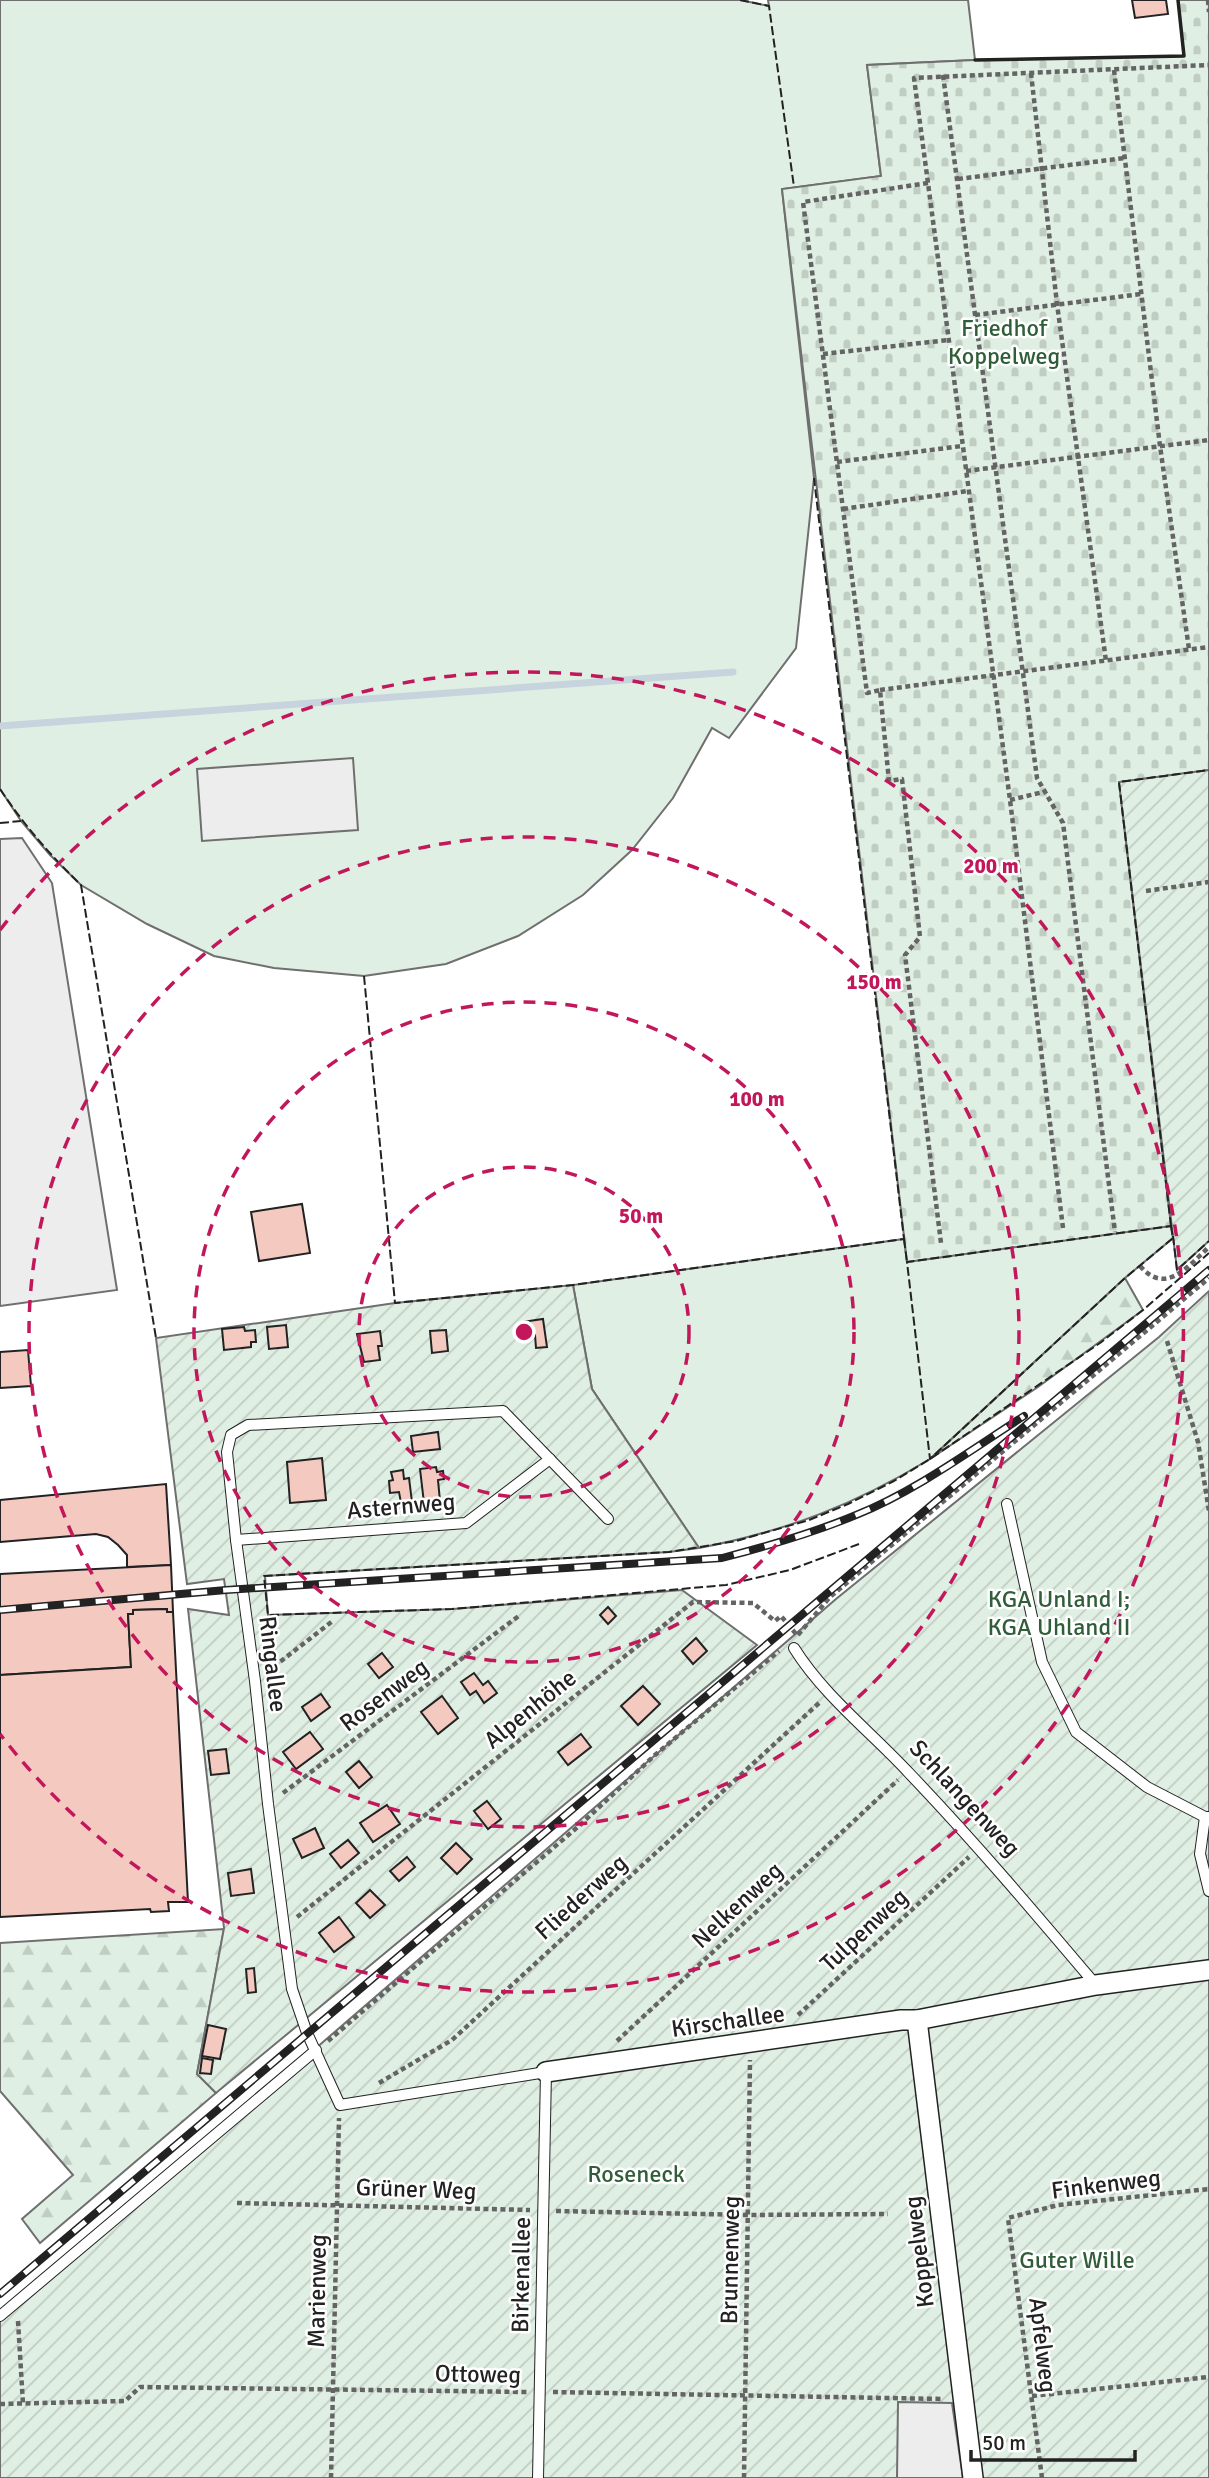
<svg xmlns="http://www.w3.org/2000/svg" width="1209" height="2478" font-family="Signika,sans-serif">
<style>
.grass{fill:#e0efe3;stroke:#6f6f6f;stroke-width:2}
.forest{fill:url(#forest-firs);stroke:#6f6f6f;stroke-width:2}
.cemetery{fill:url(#cemetery-stones);stroke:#6f6f6f;stroke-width:2}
.garden{fill:url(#garden-furrows);stroke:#6f6f6f;stroke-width:2}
.parking{fill:#ededed;stroke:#6f6f6f;stroke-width:2}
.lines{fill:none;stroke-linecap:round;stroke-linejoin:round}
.stream{stroke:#c7d3dd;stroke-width:7}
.building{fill:#f3c9c0;stroke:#222;stroke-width:2}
.service-casing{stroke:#222;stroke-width:12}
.minor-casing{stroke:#222;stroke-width:22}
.path{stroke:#646464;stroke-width:4.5;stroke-dasharray:5 3.5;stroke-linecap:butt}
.service{stroke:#fff;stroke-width:10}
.minor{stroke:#fff;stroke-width:19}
.rail-casing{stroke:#222;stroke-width:8}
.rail{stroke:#fff;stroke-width:5;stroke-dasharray:16;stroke-linecap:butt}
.fence{stroke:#222;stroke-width:2;stroke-dasharray:9 3.5;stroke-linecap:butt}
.wall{stroke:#222;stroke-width:3.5}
.ring{fill:none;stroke:#c2185b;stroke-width:3.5;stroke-dasharray:12 9}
.labels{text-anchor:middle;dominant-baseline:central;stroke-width:5;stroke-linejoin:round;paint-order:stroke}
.park-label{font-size:24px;fill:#2f5e38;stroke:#fff}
.street-label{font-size:24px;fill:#222;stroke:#fff}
.centre{fill:#c2185b;stroke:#fff;stroke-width:3.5}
.ring-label{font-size:21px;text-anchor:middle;font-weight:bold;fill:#c2185b;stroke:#fff;stroke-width:5;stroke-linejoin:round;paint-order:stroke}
</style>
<defs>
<pattern id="forest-firs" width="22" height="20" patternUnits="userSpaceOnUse" patternTransform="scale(1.75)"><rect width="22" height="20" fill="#e0efe3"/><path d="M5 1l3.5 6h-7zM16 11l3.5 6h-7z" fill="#c0cdc2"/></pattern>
<pattern id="cemetery-stones" width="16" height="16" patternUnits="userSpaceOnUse" patternTransform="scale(1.75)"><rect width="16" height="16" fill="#e0efe3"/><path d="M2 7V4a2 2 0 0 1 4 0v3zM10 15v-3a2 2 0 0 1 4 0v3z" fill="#c0cdc2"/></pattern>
<pattern id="garden-furrows" width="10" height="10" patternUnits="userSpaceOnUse" patternTransform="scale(1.75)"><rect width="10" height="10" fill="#e0efe3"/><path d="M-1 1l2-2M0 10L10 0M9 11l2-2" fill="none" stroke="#c0cdc2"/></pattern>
</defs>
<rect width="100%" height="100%" fill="#fff"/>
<g class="grass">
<path d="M 0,0 L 740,0 L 769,6 L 768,0 L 968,0 L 975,60 L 867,65 L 881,176 L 782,189 L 814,478 L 796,648 L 729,738 L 712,728 L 673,798 L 632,850 L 583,895 L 518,936 L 446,964 L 364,976 L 274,968 L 214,956 L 147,924 L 81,885 L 50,855 L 21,821 L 0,789 Z"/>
<path d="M 1171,1226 L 1173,1238 L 1125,1278 L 930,1459 C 854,1505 787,1531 699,1548 L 592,1389 L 573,1285 L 904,1239 L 907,1261 Z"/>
</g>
<g class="forest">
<path d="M 1125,1278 L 1143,1310 L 1038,1387 L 930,1459 Z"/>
<path d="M 224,1929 L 197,2074 L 216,2093 L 40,2243 L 22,2219 L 73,2175 L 0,2091 L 0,1943 Z"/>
</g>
<path class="cemetery" d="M 1178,0 L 1209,0 L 1209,770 L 1119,782 L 1171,1226 L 907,1262 L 782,189 L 881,176 L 867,65 L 975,60 L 1184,56 Z"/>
<g class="garden">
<path d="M 1209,770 L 1209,1241 L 1177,1270 L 1119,782 Z"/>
<path d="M 573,1285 L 592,1389 L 699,1548 L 669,1552 L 265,1576 L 268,1615 L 453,1609 L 682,1590 L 757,1645 L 216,2093 L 197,2074 L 224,1928 L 188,1609 L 229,1615 L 224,1579 L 187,1584 L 156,1338 L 395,1303 Z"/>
<path d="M 1209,1291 L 1209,2478 L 0,2478 L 0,2321 L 836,1599 L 1159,1337 Z"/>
</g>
<g class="parking">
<path d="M 353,758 L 358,830 L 202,841 L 197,769 Z"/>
<path d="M 22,838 L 52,883 L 117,1290 L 0,1306 L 0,839 Z"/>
<path d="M 898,2402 L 952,2403 L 963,2478 L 897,2478 Z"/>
</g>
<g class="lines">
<path class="stream" d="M 0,726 L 733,672"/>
</g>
<g class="building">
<path d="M 1132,0 L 1166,0 L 1168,14 L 1135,18 Z"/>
<path d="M 302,1204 L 310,1253 L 259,1261 L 251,1212 Z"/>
<path d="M 543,1319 L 547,1347 L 536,1348 L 535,1335 L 523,1336 L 522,1322 Z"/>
<path d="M 286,1325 L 288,1347 L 269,1349 L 267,1327 Z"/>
<path d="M 244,1327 L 245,1331 L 255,1330 L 256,1342 L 251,1342 L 251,1347 L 224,1350 L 222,1329 Z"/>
<path d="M 446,1330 L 448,1351 L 432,1353 L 430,1331 Z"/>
<path d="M 380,1331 L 382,1346 L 378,1346 L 380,1360 L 364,1362 L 357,1334 Z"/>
<path d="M 28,1350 L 31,1386 L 0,1388 L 0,1352 Z"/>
<path d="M 438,1432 L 440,1449 L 413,1452 L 411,1436 Z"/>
<path d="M 322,1458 L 326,1500 L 290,1503 L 287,1462 Z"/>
<path d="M 436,1467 L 437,1472 L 443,1471 L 444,1479 L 438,1480 L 440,1501 L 424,1503 L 420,1469 Z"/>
<path d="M 403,1470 L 404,1479 L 409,1478 L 412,1502 L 401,1503 L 399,1492 L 390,1493 L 389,1481 L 393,1480 L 391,1472 Z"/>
<path d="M 166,1484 L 171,1565 L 127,1567 L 127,1555 L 118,1545 L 108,1537 L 96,1534 L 0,1542 L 0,1500 Z"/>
<path d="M 171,1565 L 173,1612 L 167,1612 L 167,1609 L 133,1610 L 133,1614 L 128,1614 L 131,1667 L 0,1675 L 0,1574 Z"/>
<path d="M 608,1607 L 616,1616 L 608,1624 L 600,1615 Z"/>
<path d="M 167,1609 L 167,1612 L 173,1612 L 188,1902 L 168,1902 L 169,1911 L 151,1912 L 150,1909 L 0,1917 L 0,1675 L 131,1667 L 128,1614 L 133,1614 L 133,1610 Z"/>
<path d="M 696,1638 L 707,1651 L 693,1664 L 682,1651 Z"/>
<path d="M 382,1653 L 393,1667 L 379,1678 L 368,1664 Z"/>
<path d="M 474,1673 L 483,1685 L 488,1681 L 497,1693 L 484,1703 L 476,1691 L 470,1695 L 461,1682 Z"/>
<path d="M 643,1686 L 660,1704 L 638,1725 L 621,1706 Z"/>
<path d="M 321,1694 L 330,1707 L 311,1721 L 302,1707 Z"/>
<path d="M 442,1696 L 458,1718 L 438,1734 L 421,1712 Z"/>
<path d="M 310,1732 L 323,1749 L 296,1769 L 283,1752 Z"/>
<path d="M 581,1734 L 591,1747 L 568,1765 L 558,1752 Z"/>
<path d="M 226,1749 L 229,1773 L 211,1775 L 208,1751 Z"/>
<path d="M 359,1761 L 372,1777 L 359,1788 L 346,1772 Z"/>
<path d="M 487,1801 L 501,1819 L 488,1829 L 474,1811 Z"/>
<path d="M 387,1805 L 400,1824 L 373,1842 L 360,1823 Z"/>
<path d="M 315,1828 L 324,1848 L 302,1858 L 293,1839 Z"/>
<path d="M 348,1840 L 359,1853 L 341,1868 L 330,1854 Z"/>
<path d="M 456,1843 L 472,1859 L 457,1874 L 441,1858 Z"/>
<path d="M 407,1857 L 415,1867 L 399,1881 L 390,1871 Z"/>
<path d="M 251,1869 L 254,1893 L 231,1896 L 228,1873 Z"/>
<path d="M 370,1890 L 385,1905 L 370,1918 L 356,1903 Z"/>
<path d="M 339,1917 L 354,1937 L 334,1952 L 319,1933 Z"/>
<path d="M 254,1968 L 256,1992 L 248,1993 L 246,1969 Z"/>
<path d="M 208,2025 L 226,2029 L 220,2059 L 202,2056 Z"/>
<path d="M 202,2058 L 213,2060 L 211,2074 L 200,2073 Z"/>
</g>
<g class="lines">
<defs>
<g id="service">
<path d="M 1007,1504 L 1042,1662 L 1076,1732 L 1147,1787 L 1205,1817"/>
<path d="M 236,1540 L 466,1523 L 550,1459"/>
<path d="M 794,1648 C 824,1696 871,1732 909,1773 C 974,1841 1035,1913 1096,1985"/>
<path d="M 1209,1817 L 1205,1817 L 1200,1854 L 1209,1891"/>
<path d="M 0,2316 L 316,2050"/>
<path d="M 538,2478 L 546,2072 L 340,2105 L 307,2033 L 292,1989 L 268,1804 L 255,1681 L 236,1540 L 227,1452 L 231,1435 L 248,1425 L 503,1411 L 608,1519"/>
</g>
<g id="minor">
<path d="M 917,2020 L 973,2478"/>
<path d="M 546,2072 L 901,2020 L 917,2020 L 1096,1985 L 1209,1970"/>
</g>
</defs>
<use href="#service" class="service-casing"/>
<use href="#minor" class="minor-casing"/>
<g class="path">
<path d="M 1208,0 L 1209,12"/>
<path d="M 1114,70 L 1160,446 L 1189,649"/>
<path d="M 1031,73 L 1057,304 L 1106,661"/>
<path d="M 943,75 L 1037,778 L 1063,823 L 1115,1232"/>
<path d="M 958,179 L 1125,158"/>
<path d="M 928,183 L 803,202 L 867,693 L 880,690 L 889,781 L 902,779 L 920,937 L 905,955 L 941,1243"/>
<path d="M 975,315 L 1141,294"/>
<path d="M 823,354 L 948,340"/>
<path d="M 837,462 L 962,446"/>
<path d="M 966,471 L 1209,440"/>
<path d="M 843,509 L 968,491"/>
<path d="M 880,690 L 1209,647"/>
<path d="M 1010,800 L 1043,792"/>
<path d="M 1146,891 L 1209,882"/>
<path d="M 1063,1228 L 1010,800 L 914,78 L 1209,65"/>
<path d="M 1140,1266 C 1166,1296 1188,1266 1209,1247"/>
<path d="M 1167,1341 L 1198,1442 L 1209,1511"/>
<path d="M 798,1635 L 830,1597 L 1209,1278"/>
<path d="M 267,1672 L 334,1620"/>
<path d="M 283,1793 L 520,1615"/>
<path d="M 297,1917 L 693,1602 L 753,1603 L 775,1621 L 781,1616 L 796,1634"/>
<path d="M 798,2015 L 969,1857"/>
<path d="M 328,2041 L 580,1825 L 655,1755 L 779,1651"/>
<path d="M 617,2041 L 898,1780"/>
<path d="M 379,2083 L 452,2040 L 819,1703"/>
<path d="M 237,2203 L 530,2210"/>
<path d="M 556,2211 L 748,2215 L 888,2214"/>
<path d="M 18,2321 L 23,2404"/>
<path d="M 553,2392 L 943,2399"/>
<path d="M 1032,2396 L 1209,2377"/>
<path d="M 0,2404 L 125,2401 L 140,2387 L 527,2392"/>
<path d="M 331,2478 L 339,2118"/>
<path d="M 744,2478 L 750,2060"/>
<path d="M 1042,2478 L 1008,2218 L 1058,2205 L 1209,2189"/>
</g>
<use href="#service" class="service"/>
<use href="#minor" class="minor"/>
<defs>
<g id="rail">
<path d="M 0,1610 L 226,1590 L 722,1558 C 768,1546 813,1533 856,1515 C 914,1492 971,1450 1024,1416"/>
<path d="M 0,2294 L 1209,1270"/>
</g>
</defs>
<use href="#rail" class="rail-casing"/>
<use href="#rail" class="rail"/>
<g class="fence">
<path d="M 740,0 L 769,6 L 794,187"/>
<path d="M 0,789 C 24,825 50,855 81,885 L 156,1338"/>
<path d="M 0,823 L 21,821"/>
<path d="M 364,976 L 395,1303 L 573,1285 L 904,1239 L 814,478"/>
<path d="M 1171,1226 L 1173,1238 L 1125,1278 L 930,1459 L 907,1262 Z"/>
<path d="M 1171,1226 L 1119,782 L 1209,770"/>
<path d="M 1173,1236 L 1177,1270 L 1209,1241"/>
<path d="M 904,1239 L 907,1262"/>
<path d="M 859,1544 L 790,1570 L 726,1585 L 452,1609 L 268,1615 L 264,1576 L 669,1552 L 736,1541 L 809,1520 L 848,1504 L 894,1481 L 930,1459 L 1100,1343 L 1143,1310 L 1209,1253"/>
</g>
<path class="wall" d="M 975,60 L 1184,56 L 1178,0"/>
</g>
<g class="ring">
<circle cx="524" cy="1332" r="165"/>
<circle cx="524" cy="1332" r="330"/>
<circle cx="524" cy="1332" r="495"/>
<path d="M0 930A660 660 0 1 1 0 1734"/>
</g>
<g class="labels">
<g class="park-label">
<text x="1004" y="328">Friedhof<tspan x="1004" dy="28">Koppelweg</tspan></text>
<text x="1059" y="1599">KGA Unland I;<tspan x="1059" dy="28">KGA Uhland II</tspan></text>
<text x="636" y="2174">Roseneck</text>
<text x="1077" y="2260">Guter Wille</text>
</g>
<g class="street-label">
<text transform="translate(401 1506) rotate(-5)">Asternweg</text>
<text transform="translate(273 1664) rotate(83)">Ringallee</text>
<text transform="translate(384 1695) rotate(-37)">Rosenweg</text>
<text transform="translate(530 1709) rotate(-39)">Alpenhöhe</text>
<text transform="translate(965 1798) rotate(47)">Schlangenweg</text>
<text transform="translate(581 1897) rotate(-42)">Fliederweg</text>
<text transform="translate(737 1905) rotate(-43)">Nelkenweg</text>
<text transform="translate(864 1930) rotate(-43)">Tulpenweg</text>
<text transform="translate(728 2021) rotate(-8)">Kirschallee</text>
<text transform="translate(1106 2184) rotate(-7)">Finkenweg</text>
<text transform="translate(416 2189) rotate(2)">Grüner Weg</text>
<text transform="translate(919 2252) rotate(-97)">Koppelweg</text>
<text transform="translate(730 2260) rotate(-89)">Brunnenweg</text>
<text transform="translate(521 2275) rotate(-89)">Birkenallee</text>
<text transform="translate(317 2291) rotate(-89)">Marienweg</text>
<text transform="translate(1043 2345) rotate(83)">Apfelweg</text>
<text transform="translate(478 2374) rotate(1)">Ottoweg</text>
</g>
</g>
<circle cx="524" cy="1332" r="10" class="centre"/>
<g class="ring-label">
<text x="991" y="873">200 m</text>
<text x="874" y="989">150 m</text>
<text x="757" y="1106">100 m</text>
<text x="641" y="1223">50 m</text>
</g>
<path d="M971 2450v10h164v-10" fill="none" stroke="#222222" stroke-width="3.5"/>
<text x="982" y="2450" font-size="21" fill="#222222" stroke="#ffffff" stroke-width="5" paint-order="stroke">50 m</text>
</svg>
